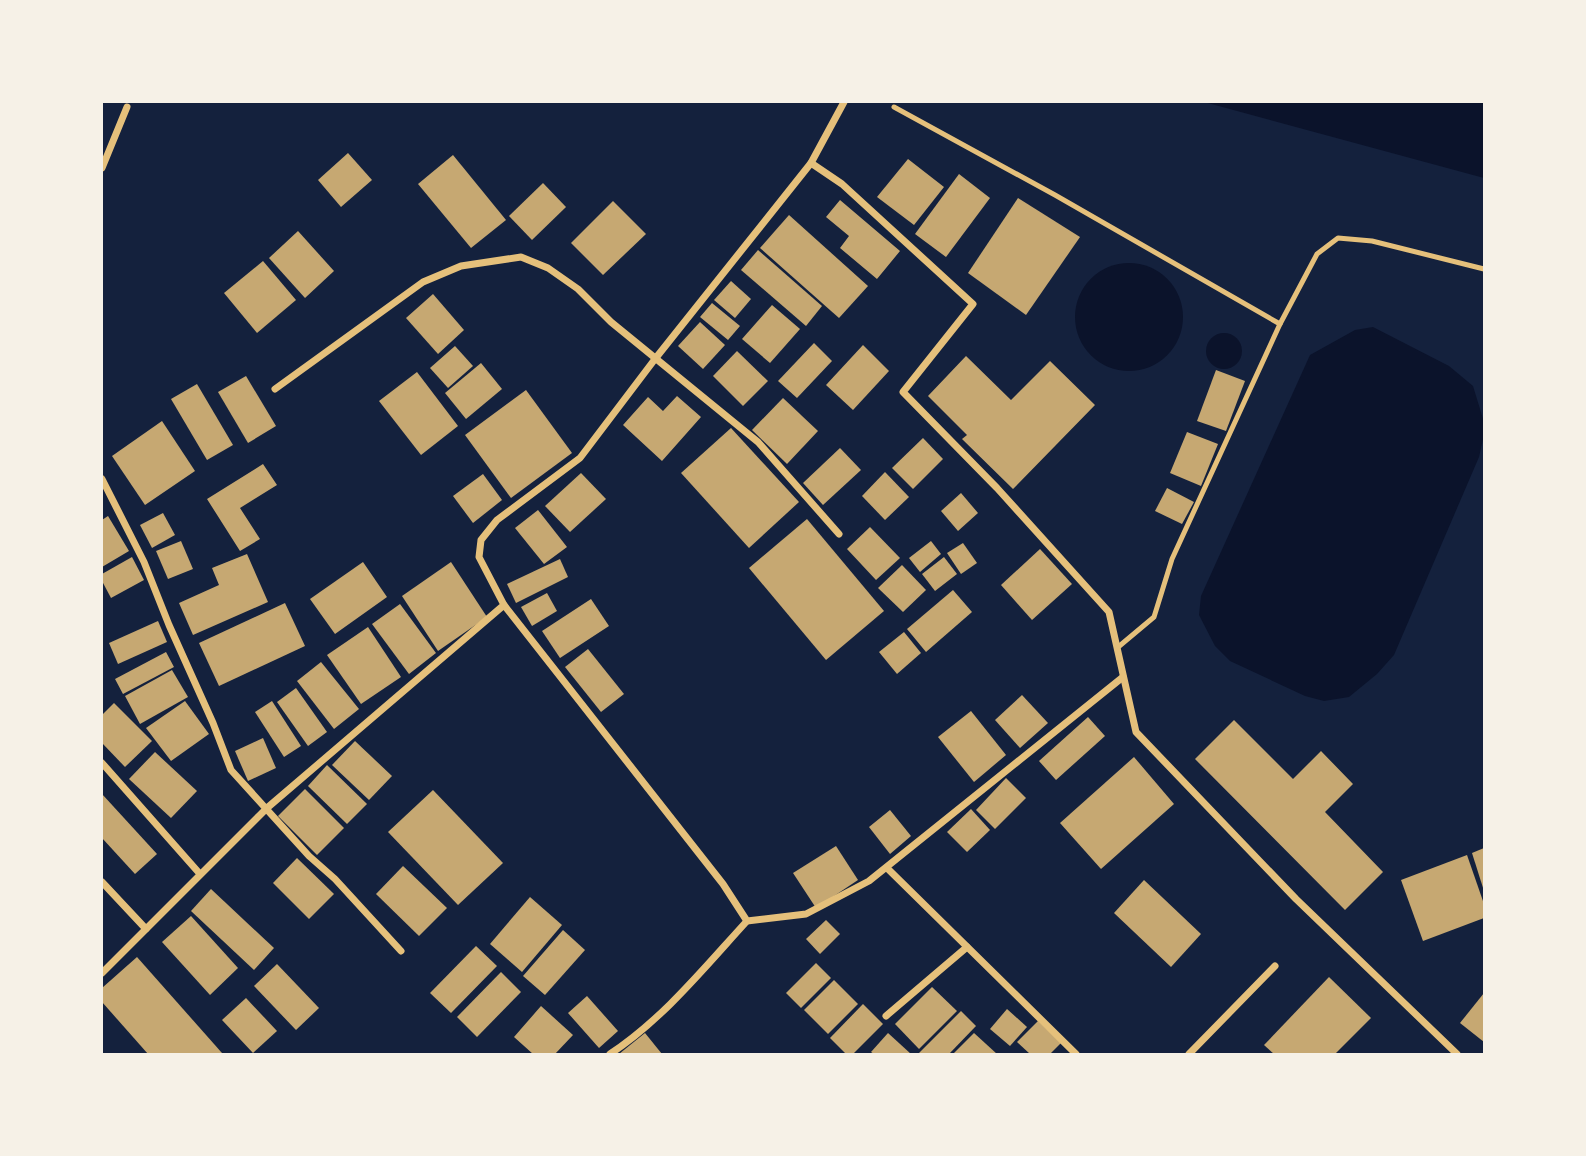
<svg xmlns="http://www.w3.org/2000/svg" width="1586" height="1156" font-family="Manrope,sans-serif">
<style>
.water{fill:#0b132b}
.building{fill:#c6a872}
.lines{fill:none;stroke-linecap:round;stroke-linejoin:round}
.service{stroke:#e5c07b;stroke-width:5}
.minor{stroke:#e5c07b;stroke-width:7}
</style>
<rect width="100%" height="100%" fill="#14213d"/>
<g class="water">
<path d="M 1204,102 L 1484,102 L 1484,178 Z"/>
<circle cx="1129" cy="317" r="54"/>
<path d="M 1373,327 L 1449,366 L 1473,386 L 1484,422 L 1484,435 L 1479,457 L 1394,655 L 1377,674 L 1349,697 L 1324,701 L 1305,696 L 1230,661 L 1215,646 L 1199,615 L 1201,596 L 1310,355 L 1355,330 Z"/>
<circle cx="1224" cy="351" r="18"/>
</g>
<g class="building">
<path d="M 348,153 L 372,180 L 341,207 L 318,180 Z"/>
<path d="M 453,155 L 506,220 L 471,248 L 418,184 Z"/>
<path d="M 908,159 L 944,187 L 914,225 L 877,197 Z"/>
<path d="M 959,174 L 990,198 L 946,257 L 915,234 Z"/>
<path d="M 543,183 L 566,207 L 532,240 L 509,216 Z"/>
<path d="M 1018,198 L 1080,237 L 1026,315 L 968,273 Z"/>
<path d="M 840,200 L 900,251 L 877,279 L 840,248 L 849,236 L 826,217 Z"/>
<path d="M 613,201 L 646,234 L 603,275 L 571,243 Z"/>
<path d="M 789,215 L 868,286 L 839,318 L 760,248 Z"/>
<path d="M 298,231 L 334,271 L 305,298 L 269,258 Z"/>
<path d="M 758,250 L 822,306 L 806,326 L 741,270 Z"/>
<path d="M 263,261 L 296,300 L 257,333 L 224,293 Z"/>
<path d="M 731,281 L 751,299 L 735,318 L 714,300 Z"/>
<path d="M 433,294 L 464,330 L 438,354 L 406,318 Z"/>
<path d="M 712,303 L 740,326 L 728,340 L 700,317 Z"/>
<path d="M 772,305 L 800,329 L 770,363 L 742,339 Z"/>
<path d="M 700,322 L 725,345 L 703,369 L 678,346 Z"/>
<path d="M 814,343 L 832,361 L 797,398 L 778,381 Z"/>
<path d="M 863,345 L 889,371 L 853,410 L 826,385 Z"/>
<path d="M 455,346 L 473,366 L 448,388 L 430,368 Z"/>
<path d="M 737,351 L 768,381 L 743,406 L 713,376 Z"/>
<path d="M 966,356 L 1011,400 L 1050,361 L 1095,405 L 1013,489 L 962,439 L 967,435 L 928,396 Z"/>
<path d="M 481,363 L 502,389 L 466,419 L 445,393 Z"/>
<path d="M 1216,370 L 1245,381 L 1226,431 L 1197,421 Z"/>
<path d="M 417,372 L 458,426 L 421,455 L 379,401 Z"/>
<path d="M 246,376 L 276,426 L 248,443 L 218,392 Z"/>
<path d="M 197,384 L 233,445 L 207,460 L 171,399 Z"/>
<path d="M 526,390 L 572,453 L 511,498 L 465,435 Z"/>
<path d="M 677,396 L 701,417 L 662,461 L 623,425 L 648,397 L 663,411 Z"/>
<path d="M 783,398 L 818,431 L 787,464 L 752,430 Z"/>
<path d="M 162,421 L 195,471 L 145,505 L 112,456 Z"/>
<path d="M 731,428 L 799,502 L 749,548 L 681,473 Z"/>
<path d="M 1187,432 L 1218,444 L 1201,486 L 1170,473 Z"/>
<path d="M 923,438 L 943,459 L 913,489 L 892,468 Z"/>
<path d="M 840,448 L 861,470 L 823,505 L 803,483 Z"/>
<path d="M 263,464 L 277,485 L 240,508 L 260,539 L 240,551 L 207,499 Z"/>
<path d="M 885,472 L 909,497 L 885,520 L 862,496 Z"/>
<path d="M 581,473 L 606,499 L 570,532 L 545,506 Z"/>
<path d="M 483,474 L 502,500 L 473,523 L 453,496 Z"/>
<path d="M 1167,488 L 1194,502 L 1182,524 L 1155,511 Z"/>
<path d="M 961,493 L 978,513 L 958,531 L 941,511 Z"/>
<path d="M 538,510 L 567,547 L 544,564 L 515,528 Z"/>
<path d="M 163,513 L 175,535 L 152,548 L 140,525 Z"/>
<path d="M 108,516 L 129,551 L 102,567 L 102,520 Z"/>
<path d="M 807,519 L 884,611 L 826,660 L 749,568 Z"/>
<path d="M 870,527 L 900,558 L 876,580 L 847,549 Z"/>
<path d="M 181,541 L 193,569 L 168,579 L 156,551 Z"/>
<path d="M 931,541 L 941,554 L 920,572 L 909,558 Z"/>
<path d="M 963,543 L 977,563 L 961,574 L 947,553 Z"/>
<path d="M 1040,549 L 1072,584 L 1032,620 L 1001,585 Z"/>
<path d="M 247,554 L 268,602 L 193,635 L 179,603 L 219,585 L 212,568 Z"/>
<path d="M 132,557 L 144,580 L 111,598 L 102,581 L 102,574 Z"/>
<path d="M 944,557 L 957,574 L 935,591 L 922,574 Z"/>
<path d="M 560,559 L 568,577 L 516,603 L 507,584 Z"/>
<path d="M 363,562 L 387,597 L 335,634 L 310,599 Z"/>
<path d="M 451,562 L 487,617 L 438,651 L 402,596 Z"/>
<path d="M 902,565 L 926,590 L 903,612 L 878,588 Z"/>
<path d="M 953,590 L 972,612 L 926,652 L 907,629 Z"/>
<path d="M 547,593 L 557,611 L 532,626 L 521,607 Z"/>
<path d="M 591,599 L 609,626 L 560,658 L 542,631 Z"/>
<path d="M 285,603 L 305,646 L 219,686 L 199,643 Z"/>
<path d="M 400,604 L 436,653 L 409,674 L 372,624 Z"/>
<path d="M 158,621 L 167,642 L 118,664 L 109,643 Z"/>
<path d="M 368,627 L 401,677 L 361,704 L 327,655 Z"/>
<path d="M 904,632 L 921,653 L 897,674 L 879,652 Z"/>
<path d="M 588,649 L 624,694 L 601,712 L 565,667 Z"/>
<path d="M 166,652 L 174,667 L 123,694 L 115,679 Z"/>
<path d="M 321,662 L 359,709 L 334,729 L 297,681 Z"/>
<path d="M 172,670 L 188,697 L 140,724 L 125,696 Z"/>
<path d="M 296,688 L 327,732 L 308,746 L 277,702 Z"/>
<path d="M 1022,695 L 1048,723 L 1020,748 L 995,720 Z"/>
<path d="M 185,701 L 209,734 L 171,761 L 146,728 Z"/>
<path d="M 272,701 L 301,746 L 284,757 L 255,712 Z"/>
<path d="M 114,703 L 152,741 L 125,767 L 102,743 L 102,715 Z"/>
<path d="M 971,711 L 1006,755 L 974,782 L 938,737 Z"/>
<path d="M 1088,717 L 1105,736 L 1056,780 L 1039,761 Z"/>
<path d="M 1234,720 L 1293,779 L 1321,751 L 1353,784 L 1325,812 L 1383,872 L 1345,910 L 1195,759 Z"/>
<path d="M 263,738 L 276,768 L 248,781 L 235,751 Z"/>
<path d="M 355,741 L 392,776 L 369,800 L 332,765 Z"/>
<path d="M 155,752 L 197,791 L 171,818 L 129,779 Z"/>
<path d="M 1134,757 L 1174,804 L 1101,869 L 1060,823 Z"/>
<path d="M 327,765 L 367,804 L 347,824 L 308,786 Z"/>
<path d="M 1006,778 L 1026,798 L 995,829 L 976,810 Z"/>
<path d="M 305,789 L 344,828 L 317,855 L 278,816 Z"/>
<path d="M 433,790 L 503,863 L 458,905 L 388,832 Z"/>
<path d="M 102,794 L 157,854 L 135,874 L 102,838 Z"/>
<path d="M 971,809 L 990,830 L 967,852 L 947,832 Z"/>
<path d="M 890,810 L 911,836 L 890,854 L 869,827 Z"/>
<path d="M 836,846 L 858,880 L 816,908 L 793,873 Z"/>
<path d="M 1484,848 L 1484,891 L 1472,853 Z"/>
<path d="M 1467,855 L 1484,904 L 1484,918 L 1423,941 L 1401,880 Z"/>
<path d="M 297,858 L 334,894 L 309,919 L 273,883 Z"/>
<path d="M 403,866 L 447,908 L 419,936 L 376,894 Z"/>
<path d="M 1144,880 L 1201,934 L 1171,967 L 1114,913 Z"/>
<path d="M 211,889 L 274,948 L 254,970 L 191,911 Z"/>
<path d="M 530,897 L 562,925 L 522,972 L 490,944 Z"/>
<path d="M 191,916 L 238,968 L 210,995 L 162,942 Z"/>
<path d="M 826,920 L 840,934 L 820,954 L 806,939 Z"/>
<path d="M 563,930 L 585,950 L 545,995 L 523,976 Z"/>
<path d="M 476,946 L 497,966 L 451,1013 L 430,993 Z"/>
<path d="M 137,957 L 222,1053 L 220,1054 L 148,1054 L 102,1002 L 102,988 Z"/>
<path d="M 816,963 L 831,978 L 801,1008 L 786,993 Z"/>
<path d="M 277,964 L 319,1008 L 296,1030 L 254,986 Z"/>
<path d="M 501,972 L 521,992 L 477,1037 L 457,1017 Z"/>
<path d="M 1329,977 L 1371,1018 L 1335,1054 L 1274,1054 L 1264,1045 Z"/>
<path d="M 834,980 L 858,1004 L 828,1034 L 804,1010 Z"/>
<path d="M 932,987 L 957,1011 L 919,1049 L 895,1024 Z"/>
<path d="M 1484,993 L 1484,1042 L 1460,1023 Z"/>
<path d="M 587,996 L 618,1031 L 599,1048 L 568,1013 Z"/>
<path d="M 246,998 L 277,1031 L 253,1053 L 222,1020 Z"/>
<path d="M 863,1004 L 883,1024 L 853,1054 L 846,1054 L 830,1038 Z"/>
<path d="M 541,1006 L 573,1035 L 555,1054 L 533,1054 L 514,1037 Z"/>
<path d="M 1007,1009 L 1027,1027 L 1010,1046 L 990,1029 Z"/>
<path d="M 961,1011 L 976,1026 L 949,1054 L 918,1054 Z"/>
<path d="M 1038,1021 L 1061,1043 L 1050,1054 L 1030,1054 L 1017,1042 Z"/>
<path d="M 645,1033 L 662,1054 L 619,1054 Z"/>
<path d="M 888,1033 L 911,1054 L 874,1054 L 871,1052 Z"/>
<path d="M 974,1033 L 997,1054 L 953,1054 Z"/>
</g>
<g class="lines">
<g class="service">
<path d="M 894,107 L 1055,195 L 1280,324"/>
<path d="M 1117,648 L 1154,617 L 1172,559 L 1280,324 L 1317,254 L 1338,238 L 1372,241 L 1484,269"/>
</g>
<g class="minor">
<path d="M 811,163 L 842,184 L 973,304 L 903,392 L 997,488 L 1109,612 L 1136,732 L 1296,899 L 1457,1054"/>
<path d="M 102,168 L 127,107"/>
<path d="M 275,389 L 423,282 L 461,266 L 521,257 L 548,268 L 578,289 L 611,322 L 758,442 L 839,534"/>
<path d="M 102,479 L 144,562 L 169,625 L 213,723 L 231,770 L 309,856 L 335,879 L 401,951"/>
<path d="M 504,605 L 723,884 L 747,921 L 806,914 L 869,881 L 1123,677"/>
<path d="M 102,763 L 200,874"/>
<path d="M 887,868 L 1076,1054"/>
<path d="M 102,882 L 146,929"/>
<path d="M 102,973 L 267,808 L 504,605 L 479,557 L 481,540 L 497,520 L 580,458 L 655,359 L 811,163 L 844,102"/>
<path d="M 886,1016 L 967,947"/>
<path d="M 610,1054 C 663,1019 704,968 747,921"/>
<path d="M 1189,1054 L 1275,966"/>
</g>
</g>
<rect width="1586" height="1156" fill="none" stroke="#f6f1e7" stroke-width="206"/>
</svg>
